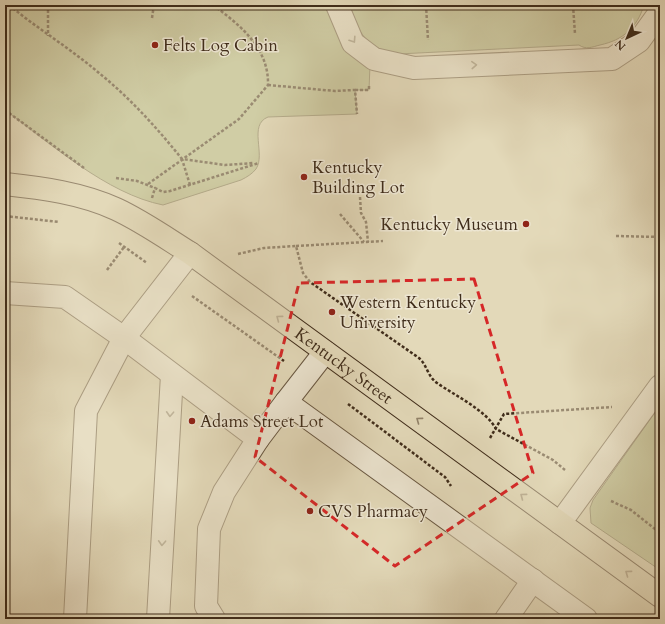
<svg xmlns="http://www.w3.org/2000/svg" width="665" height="624" font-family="Cardo,serif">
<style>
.green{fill:#b8be8c;stroke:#7c7654}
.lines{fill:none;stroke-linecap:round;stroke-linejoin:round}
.minor-casing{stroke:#695842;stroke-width:24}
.major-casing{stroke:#402d1b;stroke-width:24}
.path{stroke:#402d1b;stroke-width:2.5;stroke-dasharray:3 2;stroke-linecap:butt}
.minor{stroke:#ede6d2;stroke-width:22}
.major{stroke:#e3d9b9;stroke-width:22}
.oneway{stroke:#968a76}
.oneway2{stroke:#92836a}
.marked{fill:none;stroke:#d62828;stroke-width:3;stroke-dasharray:8 5;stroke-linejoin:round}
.poi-dot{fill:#8f2418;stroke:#ede6d2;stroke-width:1.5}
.labels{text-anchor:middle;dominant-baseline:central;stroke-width:3;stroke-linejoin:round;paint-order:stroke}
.poi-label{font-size:17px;fill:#402d1b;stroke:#ede6d2;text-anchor:start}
.street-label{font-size:17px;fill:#402d1b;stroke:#ede6d2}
</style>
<rect width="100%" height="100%" fill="#e3d9b9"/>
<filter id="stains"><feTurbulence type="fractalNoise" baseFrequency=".005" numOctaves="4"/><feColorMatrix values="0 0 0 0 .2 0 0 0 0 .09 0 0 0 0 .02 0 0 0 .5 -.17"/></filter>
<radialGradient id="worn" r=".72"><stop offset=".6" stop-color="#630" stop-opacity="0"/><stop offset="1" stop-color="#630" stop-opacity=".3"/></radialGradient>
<g class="green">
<path d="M 5,5 L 332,5 L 370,65 L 369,90 L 355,90 L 357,114 L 268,117 C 248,125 266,154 256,169 C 252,174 247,177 241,180 L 163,205 C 107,194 50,143 5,110 Z"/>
<path d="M 350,5 L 644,5 C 637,28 623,40 600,45 C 592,47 586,50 579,45 L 398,54 C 368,49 357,33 350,5 Z"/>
<path d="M 660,408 L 660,570 L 591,523 L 590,508 L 593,500 L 656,411 Z"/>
</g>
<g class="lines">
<defs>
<g id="minor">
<path d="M 337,5 L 353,43 L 374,59 L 414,68 L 612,59 L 639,41 L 660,12"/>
<path d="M 5,293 L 65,297 L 124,338 L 258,439 L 224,492 L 209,529 L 206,606 L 214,619"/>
<path d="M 325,352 L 286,402 L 586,619"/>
<path d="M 258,439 L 286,402"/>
<path d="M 560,523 L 660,386"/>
<path d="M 75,619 L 86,411 L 124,338 L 190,253"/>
<path d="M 158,619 L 172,375"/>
<path d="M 506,619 L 533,580"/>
</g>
<g id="major">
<path id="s1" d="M 5,184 C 42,188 81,193 116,209 C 142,221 166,238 190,253 L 660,596"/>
</g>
</defs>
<use href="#minor" class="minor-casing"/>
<use href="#major" class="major-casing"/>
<g class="path">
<path d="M 9,5 C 38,29 71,49 99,73 C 130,98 157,128 182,159"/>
<path d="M 48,5 L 48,36"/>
<path d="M 426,5 L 428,40"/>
<path d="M 573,5 L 575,34"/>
<path d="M 152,18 L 153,11 L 157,5"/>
<path d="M 268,85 L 335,91 L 355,90 L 357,114"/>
<path d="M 355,90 L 369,90 L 369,86"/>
<path d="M 5,110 L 84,168"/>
<path d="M 116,178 L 137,181 L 155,188"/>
<path d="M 148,184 L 239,119 L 268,85 C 269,48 240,25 213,5"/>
<path d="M 190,185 L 182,159 L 225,165 L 254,163"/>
<path d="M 360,197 L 361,213 L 366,222 L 368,242"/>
<path d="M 152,198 L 155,188 L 163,192 L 170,191 L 259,163"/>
<path d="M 340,214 L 364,242"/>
<path d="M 5,216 L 59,222"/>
<path d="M 616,236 L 660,237"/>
<path d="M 119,243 L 147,263"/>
<path d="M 296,246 L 383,241"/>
<path d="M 238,254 L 264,248 L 296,246 L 303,273 L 310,282 L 419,358 C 427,365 428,377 437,383 C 454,395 486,410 496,429 L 553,460 L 565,470"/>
<path d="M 107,270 L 124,247"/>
<path d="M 192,296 L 284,361"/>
<path d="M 348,404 L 445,477 L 451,486"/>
<path d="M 490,438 L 504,414 L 612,407"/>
<path d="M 611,501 L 631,510 L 660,533"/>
</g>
<use href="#minor" class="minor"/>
<use href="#major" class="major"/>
</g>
<defs><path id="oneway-chevron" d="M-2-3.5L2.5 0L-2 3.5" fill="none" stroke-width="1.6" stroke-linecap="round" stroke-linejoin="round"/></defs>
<g class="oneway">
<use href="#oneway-chevron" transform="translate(353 40) rotate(57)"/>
<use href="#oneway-chevron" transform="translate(474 65) rotate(-3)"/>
<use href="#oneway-chevron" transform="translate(170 414) rotate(93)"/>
<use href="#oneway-chevron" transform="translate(162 543) rotate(93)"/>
</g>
<g class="oneway2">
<use href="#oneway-chevron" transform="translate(279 318) rotate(-143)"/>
<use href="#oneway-chevron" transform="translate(419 420) rotate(-144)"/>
<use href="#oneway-chevron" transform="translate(523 496) rotate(-143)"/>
<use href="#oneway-chevron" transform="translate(628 573) rotate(-144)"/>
</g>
<path d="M0 0H665V624H0ZM 474,279 L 533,473 L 395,566 L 255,457 L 299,283 Z" fill="#e3d9b9" fill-opacity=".55" fill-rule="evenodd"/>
<path class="marked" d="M 474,279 L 533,473 L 395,566 L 255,457 L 299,283 Z"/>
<g class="poi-dot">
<circle cx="155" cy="45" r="4"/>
<circle cx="304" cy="177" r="4"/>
<circle cx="526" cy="224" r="4"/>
<circle cx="332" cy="312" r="4"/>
<circle cx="192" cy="421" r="4"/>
<circle cx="310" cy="511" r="4"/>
</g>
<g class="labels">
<g class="poi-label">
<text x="163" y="45">Felts Log Cabin</text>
<text x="312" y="167">Kentucky<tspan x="312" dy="20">Building Lot</tspan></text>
<text x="518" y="224" text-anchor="end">Kentucky Museum</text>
<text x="340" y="302">Western Kentucky<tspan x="340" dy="20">University</tspan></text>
<text x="200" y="421">Adams Street Lot</text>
<text x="318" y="511">CVS Pharmacy</text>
</g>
<g class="street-label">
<text stroke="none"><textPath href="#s1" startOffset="391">Kentucky Street</textPath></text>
</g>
</g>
<rect width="665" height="624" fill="none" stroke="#e3d9b9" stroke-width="20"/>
<rect x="6" y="6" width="653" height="612" fill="none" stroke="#402d1b" stroke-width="2"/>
<rect x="10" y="10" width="645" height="604" fill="none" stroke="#402d1b"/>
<g transform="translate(627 38) rotate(224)" stroke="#ede6d2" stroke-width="3" paint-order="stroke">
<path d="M0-3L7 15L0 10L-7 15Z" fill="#402d1b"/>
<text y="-6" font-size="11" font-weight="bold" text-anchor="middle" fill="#402d1b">N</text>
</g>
<rect width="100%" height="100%" filter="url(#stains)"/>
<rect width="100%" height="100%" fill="url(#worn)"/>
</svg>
